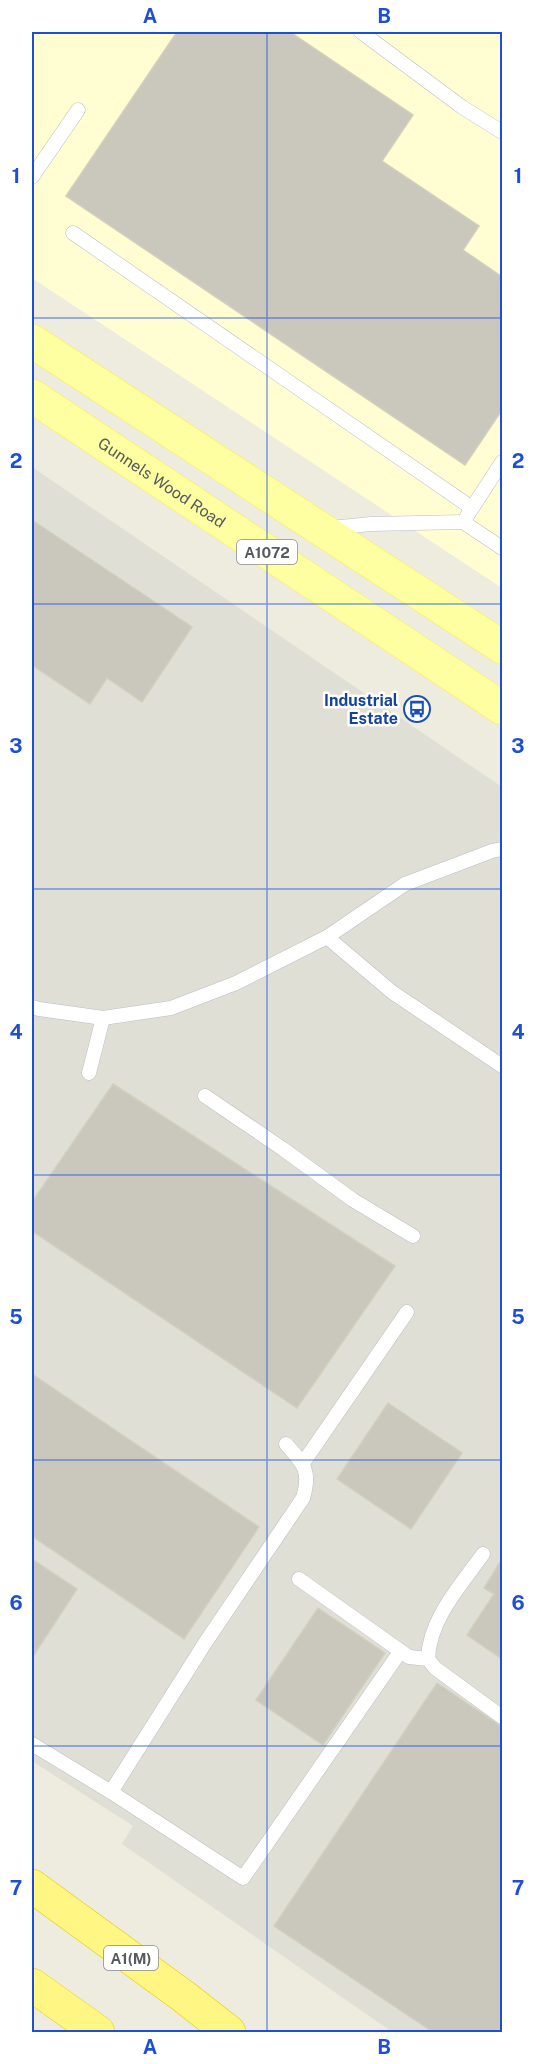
<svg xmlns="http://www.w3.org/2000/svg" width="534" height="2064" font-family="'Public Sans',sans-serif">
<style>
.commercial{fill:#fffdd1}
.industrial{fill:#e0dfd6}
.building{fill:#cac8bd;stroke:#d2cfbc;stroke-width:1.5}
.lines{fill:none;stroke-linecap:round;stroke-linejoin:round}
.service-casing{stroke:#bbbdc4;stroke-width:15}
.primary-casing{stroke:#ffed45;stroke-width:34}
.motorway-casing{stroke:#ebcc00;stroke-width:34}
.service{stroke:#fff;stroke-width:14}
.primary{stroke:#fdffa1;stroke-width:33}
.motorway{stroke:#fff683;stroke-width:33}
.grid{fill:none;stroke:#1d4ed8;stroke-width:1.5;stroke-opacity:0.55}
.labels{text-anchor:middle;dominant-baseline:central;stroke-width:5;stroke-linejoin:round;paint-order:stroke}
.shield{fill:#fff;stroke:#898c90;stroke-width:1.5}
.shield-label{font-size:15px;font-weight:bold;fill:#575a61}
.street-label{font-size:16px;fill:#575a61;stroke:#fff}
.transit-label{font-size:16px;font-weight:bold;fill:#164399;stroke:#fff;text-anchor:end}
.neatline{fill:none;stroke:#1d4ed8;stroke-width:2}
.grid-label{font-size:20px;text-anchor:middle;font-weight:bold;fill:#1d4ed8}
</style>
<rect width="100%" height="100%" fill="#edecde"/>
<path class="commercial" d="M 32,32 L 502,32 L 502,588 L 32,278 Z"/>
<path class="industrial" d="M 32,467 L 502,787 L 502,2032 L 392,2032 L 122,1844 L 133,1826 L 32,1761 Z"/>
<g class="building">
<path d="M 177,32 L 290,32 L 413,115 L 382,161 L 479,226 L 463,250 L 502,277 L 502,410 L 465,465 L 66,196 Z"/>
<path d="M 32,520 L 192,627 L 142,702 L 107,678 L 90,704 L 32,665 Z"/>
<path d="M 113,1084 L 395,1266 L 297,1408 L 32,1231 L 32,1202 Z"/>
<path d="M 32,1374 L 259,1527 L 184,1639 L 32,1536 Z"/>
<path d="M 388,1403 L 462,1453 L 411,1529 L 337,1479 Z"/>
<path d="M 32,1559 L 77,1589 L 32,1658 Z"/>
<path d="M 502,1559 L 502,1659 L 467,1635 L 494,1594 L 484,1588 Z"/>
<path d="M 318,1608 L 385,1653 L 323,1745 L 256,1700 Z"/>
<path d="M 437,1683 L 502,1727 L 502,2032 L 433,2032 L 274,1926 Z"/>
</g>
<g class="lines">
<defs>
<g id="service">
<path d="M 361,32 L 462,107 L 502,132"/>
<path d="M 32,177 L 78,110"/>
<path d="M 73,233 L 472,508"/>
<path d="M 467,516 L 502,462"/>
<path d="M 463,522 L 502,548"/>
<path d="M 331,528 L 371,524 L 463,522"/>
<path d="M 327,937 L 392,992 L 502,1066"/>
<path d="M 32,1007 L 39,1009 L 103,1018 L 171,1008 L 236,983 L 327,937 L 405,884 L 492,851 L 502,849"/>
<path d="M 89,1073 L 103,1018"/>
<path d="M 205,1096 L 283,1149 L 353,1200 L 413,1236"/>
<path d="M 303,1463 L 407,1312"/>
<path d="M 299,1579 L 409,1657 L 428,1659 L 435,1668 L 502,1717"/>
<path d="M 428,1659 C 429,1619 461,1585 483,1554"/>
<path d="M 32,1744 L 111,1792 L 243,1878 L 400,1652"/>
<path d="M 111,1792 L 205,1643 L 303,1498 C 311,1471 304,1464 286,1444"/>
</g>
<g id="primary">
<path d="M 32,341 L 502,647"/>
<path id="s1" d="M 32,396 L 502,708"/>
</g>
<g id="motorway">
<path d="M 32,1886 L 183,1996 L 229,2032"/>
<path d="M 32,1985 L 98,2032"/>
</g>
</defs>
<use href="#service" class="service-casing"/>
<use href="#primary" class="primary-casing"/>
<use href="#motorway" class="motorway-casing"/>
<use href="#service" class="service"/>
<use href="#primary" class="primary"/>
<use href="#motorway" class="motorway"/>
</g>
<path class="grid" d="M 267,32 L 267,2032M 32,318 L 502,318M 32,604 L 502,604M 32,889 L 502,889M 32,1175 L 502,1175M 32,1460 L 502,1460M 32,1746 L 502,1746"/>
<defs>
<symbol id="bus-ring" viewBox="-11 -11 22 22"><circle r="9.5" fill="#fff" stroke="#1a4fb4" stroke-width="1.5"/><path d="M-5-6H5V4H4V6H2V4H-2V6H-4V4H-5ZM-3.5-4V0h7V-4ZM-3.5 1.2v1.5H-2V1.2ZM2 1.2v1.5H3.5V1.2Z" fill="#1a4fb4"/></symbol>
</defs>
<g fill-rule="evenodd">
<use href="#bus-ring" x="402" y="694" width="30" height="30"/>
</g>
<g class="labels">
<g class="shield">
<rect x="237" y="540" width="60" height="24" rx="4.5"/>
<rect x="104" y="1946" width="54" height="24" rx="4.5"/>
</g>
<g class="shield-label">
<text x="267" y="552">A1072</text>
<text x="131" y="1958">A1(M)</text>
</g>
<g class="street-label">
<text stroke="none"><textPath href="#s1" startOffset="156">Gunnels Wood Road</textPath></text>
</g>
<g class="transit-label">
<text x="398" y="700">Industrial<tspan x="398" dy="18">Estate</tspan></text>
</g>
</g>
<rect width="534" height="2064" fill="none" stroke="#ffffff" stroke-width="66"/>
<rect x="33" y="33" width="468" height="1998" class="neatline"/>
<g class="grid-label">
<text x="150" y="23">A</text>
<text x="384" y="23">B</text>
<text x="16" y="183">1</text>
<text x="518" y="183">1</text>
<text x="16" y="468">2</text>
<text x="518" y="468">2</text>
<text x="16" y="753">3</text>
<text x="518" y="753">3</text>
<text x="16" y="1039">4</text>
<text x="518" y="1039">4</text>
<text x="16" y="1324">5</text>
<text x="518" y="1324">5</text>
<text x="16" y="1610">6</text>
<text x="518" y="1610">6</text>
<text x="16" y="1895">7</text>
<text x="518" y="1895">7</text>
<text x="150" y="2054">A</text>
<text x="384" y="2054">B</text>
</g>
</svg>
